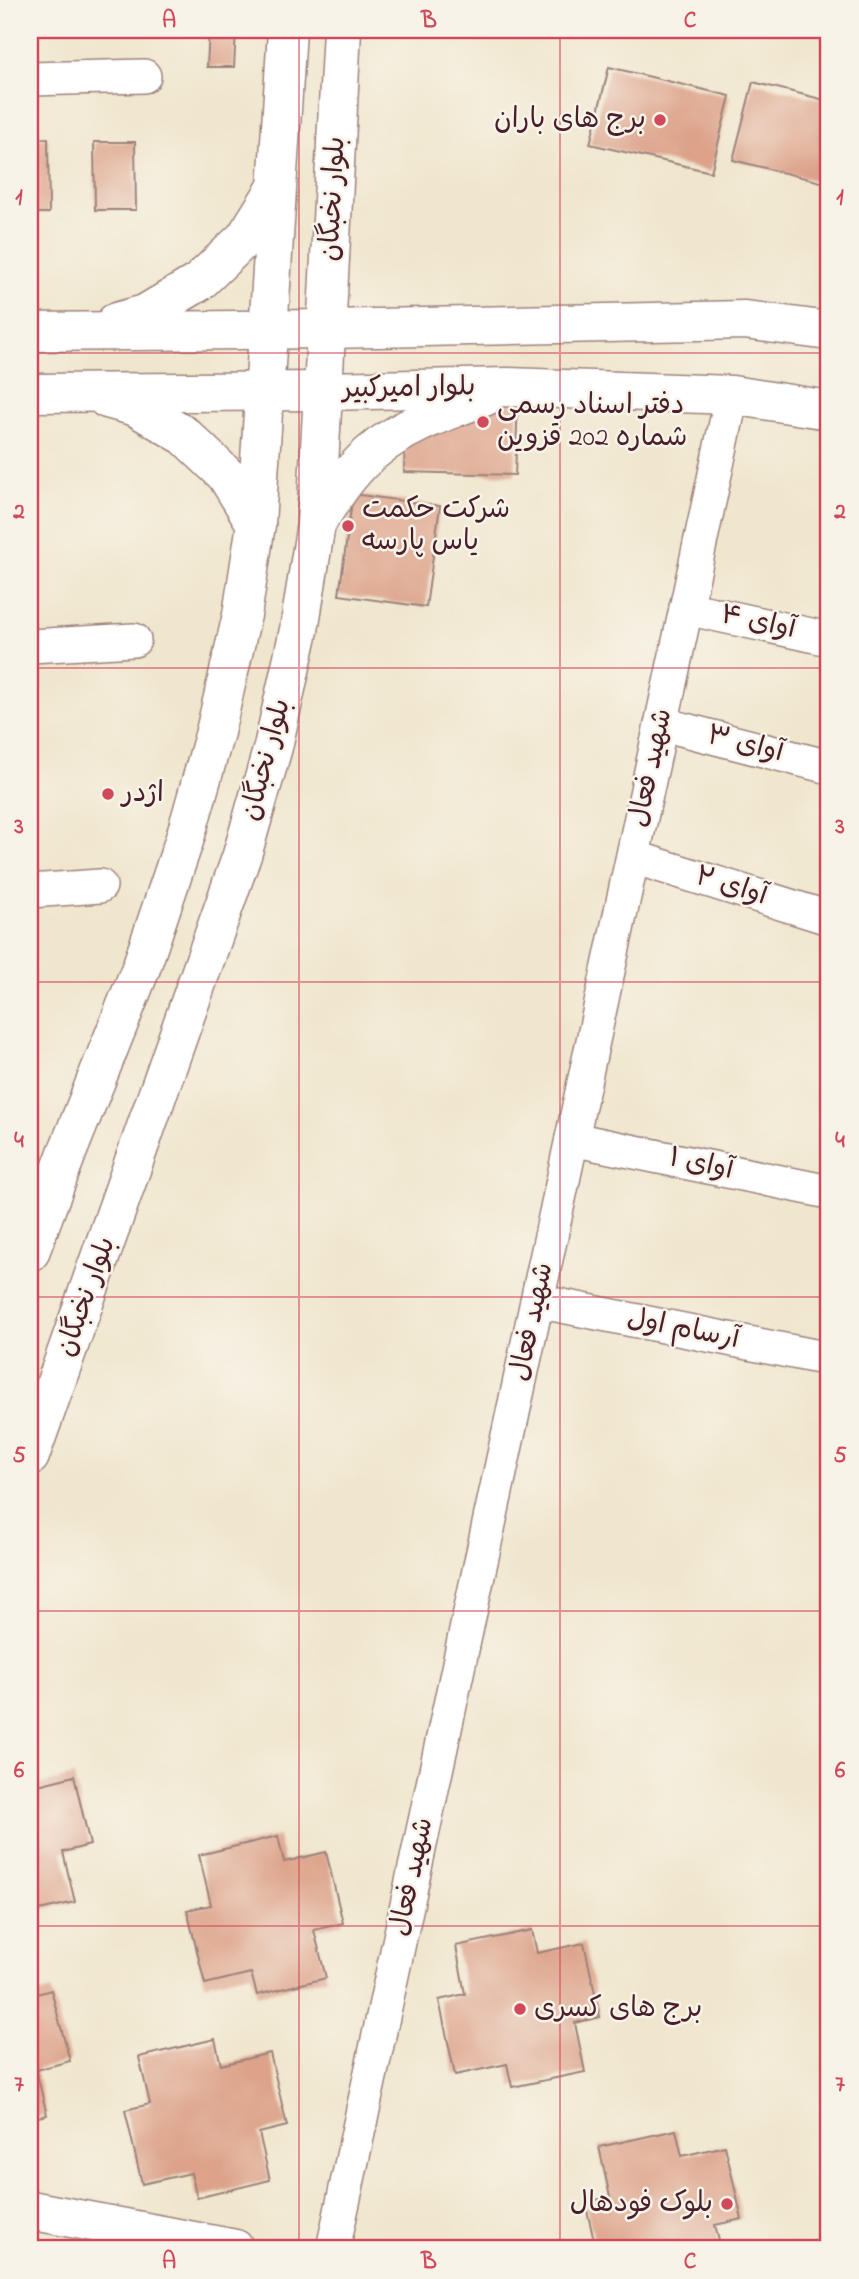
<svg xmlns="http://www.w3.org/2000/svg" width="859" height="2279" font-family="'Indie Flower','Playpen Sans Arabic',sans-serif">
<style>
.building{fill:#dda38a}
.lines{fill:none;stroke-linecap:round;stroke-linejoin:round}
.minor-casing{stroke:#9d827c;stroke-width:36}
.major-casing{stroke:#9d827c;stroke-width:41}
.minor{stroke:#fff;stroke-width:33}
.major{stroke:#fff;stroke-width:38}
.grid{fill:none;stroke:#d1495b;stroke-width:2;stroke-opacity:0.55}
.poi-dot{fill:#d1495b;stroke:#f7f3e8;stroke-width:2.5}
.labels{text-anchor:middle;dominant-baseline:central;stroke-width:5;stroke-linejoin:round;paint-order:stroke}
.poi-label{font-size:28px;fill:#4a1f2b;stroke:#f7f3e8;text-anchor:start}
.street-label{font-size:28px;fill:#4a1f2b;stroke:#f7f3e8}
.neatline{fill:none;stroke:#d1495b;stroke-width:2.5}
.grid-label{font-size:23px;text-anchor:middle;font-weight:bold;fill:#d1495b}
</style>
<rect width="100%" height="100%" fill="#f7f3e8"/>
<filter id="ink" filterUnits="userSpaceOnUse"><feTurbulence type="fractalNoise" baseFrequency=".0143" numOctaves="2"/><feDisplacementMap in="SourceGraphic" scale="14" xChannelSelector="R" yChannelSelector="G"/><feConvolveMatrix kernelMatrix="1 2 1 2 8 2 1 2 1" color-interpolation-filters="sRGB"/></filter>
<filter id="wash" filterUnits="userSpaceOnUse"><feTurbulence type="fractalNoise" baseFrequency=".00686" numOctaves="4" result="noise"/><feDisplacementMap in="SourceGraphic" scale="28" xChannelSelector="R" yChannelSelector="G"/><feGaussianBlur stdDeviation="1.57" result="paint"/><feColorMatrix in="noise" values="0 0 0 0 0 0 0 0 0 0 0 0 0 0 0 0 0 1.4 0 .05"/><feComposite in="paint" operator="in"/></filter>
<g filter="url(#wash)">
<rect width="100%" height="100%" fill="#f0e6cd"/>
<g id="blocks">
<g class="building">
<path d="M 209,30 L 236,30 L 234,67 L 207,67 Z"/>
<path d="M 609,67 L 730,96 L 711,172 L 590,144 Z"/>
<path d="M 753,82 L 829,101 L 829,184 L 733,160 Z"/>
<path d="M 48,138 L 49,213 L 30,213 L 30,139 Z"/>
<path d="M 94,142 L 135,142 L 136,210 L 95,210 Z"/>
<path d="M 493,402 L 518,402 L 515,475 L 404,472 L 405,441 Z"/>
<path d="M 353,494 L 440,506 L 426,607 L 339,595 Z"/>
<path d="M 74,1776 L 90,1845 L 63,1852 L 75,1902 L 30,1912 L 30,1787 Z"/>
<path d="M 278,1836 L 284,1862 L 326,1852 L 343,1923 L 314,1930 L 326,1978 L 257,1995 L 251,1973 L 205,1984 L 187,1910 L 211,1905 L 199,1855 Z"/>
<path d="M 532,1930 L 537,1953 L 584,1943 L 600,2017 L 575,2023 L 585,2072 L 512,2087 L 507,2064 L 455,2075 L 439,2000 L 465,1994 L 456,1946 Z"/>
<path d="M 51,1990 L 70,2061 L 36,2070 L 47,2115 L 30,2119 L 30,1996 Z"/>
<path d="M 215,2039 L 221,2065 L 270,2053 L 287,2126 L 259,2133 L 270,2180 L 197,2198 L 191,2173 L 142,2184 L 125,2110 L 150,2104 L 139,2057 Z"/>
<path d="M 676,2130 L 682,2156 L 725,2146 L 742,2219 L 715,2225 L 721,2249 L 596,2249 L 585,2202 L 610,2197 L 599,2147 Z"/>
</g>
</g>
</g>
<g filter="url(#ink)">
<use href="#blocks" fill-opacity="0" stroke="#9d827c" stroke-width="2"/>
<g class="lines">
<defs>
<g id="minor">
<path d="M 30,79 L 144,76"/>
<path d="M 686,608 L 829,639"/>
<path d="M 30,646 L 134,640"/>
<path d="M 662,724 L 829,767"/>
<path d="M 633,857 L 829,918"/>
<path d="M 30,891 L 100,886"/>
<path d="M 572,1139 L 829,1192"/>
<path d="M 537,1301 L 829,1359"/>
<path d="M 333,2249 L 732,395"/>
</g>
<g id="major">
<path d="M 116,322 L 145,314 L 199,282 L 245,238 L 275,190"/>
<path d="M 30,332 L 328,329 L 745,320 L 829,331"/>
<path d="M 30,393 L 324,391 L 508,387 L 732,395 L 829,410"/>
<path d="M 107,399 L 136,407 L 185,436 L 226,475 L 256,524"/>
<path d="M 317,522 C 333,498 348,473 370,454 C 402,426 447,411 486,396"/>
<path d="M 30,1252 L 67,1153 L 141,968 L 185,838 L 215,732 L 242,615 L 256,524 L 287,30"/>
<path d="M 30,1456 L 242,855 L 273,747 L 299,630 L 316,524 L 342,30"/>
<path d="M 30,2210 L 235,2249"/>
</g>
</defs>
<use href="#minor" class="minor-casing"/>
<use href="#major" class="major-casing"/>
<use href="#minor" class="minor"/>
<use href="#major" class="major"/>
</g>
</g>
<path class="grid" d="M 299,30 L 299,2249M 560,30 L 560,2249M 30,353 L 829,353M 30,668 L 829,668M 30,982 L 829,982M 30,1297 L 829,1297M 30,1611 L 829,1611M 30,1926 L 829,1926"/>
<g class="poi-dot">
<circle cx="660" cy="120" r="7"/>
<circle cx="483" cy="422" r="7"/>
<circle cx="348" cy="526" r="7"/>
<circle cx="108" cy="794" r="7"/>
<circle cx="520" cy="2009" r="7"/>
<circle cx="727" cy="2204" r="7"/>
</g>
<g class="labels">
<g class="poi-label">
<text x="646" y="120" text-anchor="end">برج های باران</text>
<text x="497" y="406">دفتر اسناد رسمی<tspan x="497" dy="32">شماره 202 قزوین</tspan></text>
<text x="362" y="510">شرکت حکمت<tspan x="362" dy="32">یاس پارسه</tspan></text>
<text x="122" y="794">اژدر</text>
<text x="534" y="2009">برج های کسری</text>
<text x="713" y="2204" text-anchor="end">بلوک فودهال</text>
</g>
<g class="street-label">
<text transform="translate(334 199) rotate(-87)">بلوار نخبگان</text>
<text transform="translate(409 389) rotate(-1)">بلوار امیرکبیر</text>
<text transform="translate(758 623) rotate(12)">آوای ۴</text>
<text transform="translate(745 745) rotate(14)">آوای ۳</text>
<text transform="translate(267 760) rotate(-75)">بلوار نخبگان</text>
<text transform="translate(652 768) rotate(-78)">شهید فعال</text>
<text transform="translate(731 887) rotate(17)">آوای ۲</text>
<text transform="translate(701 1165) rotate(12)">آوای ۱</text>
<text transform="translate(87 1297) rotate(-70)">بلوار نخبگان</text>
<text transform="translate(533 1322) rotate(-78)">شهید فعال</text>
<text transform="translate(683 1330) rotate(11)">آرسام اول</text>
<text transform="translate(413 1877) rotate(-78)">شهید فعال</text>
</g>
</g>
<rect width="859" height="2279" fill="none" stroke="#f7f3e8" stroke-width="77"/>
<rect x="38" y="38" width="782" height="2202" class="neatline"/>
<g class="grid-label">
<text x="169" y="27">A</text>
<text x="429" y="27">B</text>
<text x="690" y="27">C</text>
<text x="19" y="204">1</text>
<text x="840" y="204">1</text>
<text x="19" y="518">2</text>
<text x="840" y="518">2</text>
<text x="19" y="833">3</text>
<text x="840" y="833">3</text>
<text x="19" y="1147">4</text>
<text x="840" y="1147">4</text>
<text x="19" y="1462">5</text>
<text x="840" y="1462">5</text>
<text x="19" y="1777">6</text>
<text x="840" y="1777">6</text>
<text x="19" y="2091">7</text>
<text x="840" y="2091">7</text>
<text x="169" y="2268">A</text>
<text x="429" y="2268">B</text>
<text x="690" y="2268">C</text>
</g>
</svg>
